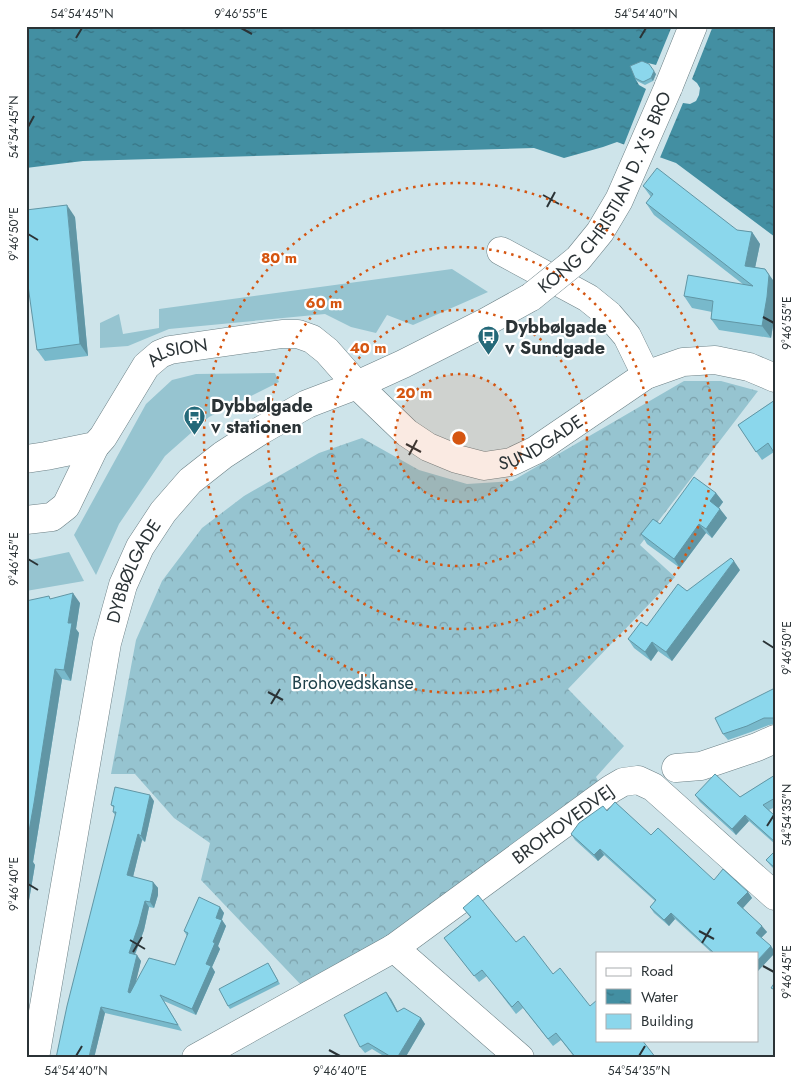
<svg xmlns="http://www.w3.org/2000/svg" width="801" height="1084" font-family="Jost,sans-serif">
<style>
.grass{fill:#96c4d0}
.forest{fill:url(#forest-crowns)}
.water{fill:url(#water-ripples)}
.pier{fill:#cee4ea}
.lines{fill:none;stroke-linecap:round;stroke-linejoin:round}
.minor-casing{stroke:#6c8086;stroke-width:29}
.minor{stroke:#fff;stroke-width:28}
.minor-bridge-casing{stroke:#6c8086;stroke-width:29;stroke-linecap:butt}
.minor-bridge{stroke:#fff;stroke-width:28}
.wall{fill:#78b9cb}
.shaded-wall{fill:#6196a5}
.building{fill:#8bd7ec;stroke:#6196a5}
.ticks{fill:none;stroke:#2b3336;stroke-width:2}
.ring{fill:none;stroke:#d55510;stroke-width:2.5;stroke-dasharray:2.5 5}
.labels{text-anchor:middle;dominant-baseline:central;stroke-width:4.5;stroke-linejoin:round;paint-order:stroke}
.street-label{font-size:18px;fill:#2b3336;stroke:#fff}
.poi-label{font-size:18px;font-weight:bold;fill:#2b3336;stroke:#fff;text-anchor:start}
.park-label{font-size:18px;fill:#1e414b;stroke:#fff}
.centre{fill:#d55510;stroke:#fff;stroke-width:2.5}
.ring-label{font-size:15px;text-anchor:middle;font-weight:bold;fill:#d55510;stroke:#fff;stroke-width:4.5;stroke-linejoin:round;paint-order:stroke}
.neatline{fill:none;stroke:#2b3336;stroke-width:2}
.ticks-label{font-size:12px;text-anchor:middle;fill:#2b3336}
</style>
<defs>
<pattern id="forest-crowns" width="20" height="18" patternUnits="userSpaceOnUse" patternTransform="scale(1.25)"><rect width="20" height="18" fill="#96c4d0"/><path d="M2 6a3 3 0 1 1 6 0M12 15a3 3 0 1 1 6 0" fill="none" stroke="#7ba0aa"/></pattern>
<pattern id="water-ripples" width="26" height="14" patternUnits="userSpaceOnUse" patternTransform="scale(1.25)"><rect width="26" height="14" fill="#438fa2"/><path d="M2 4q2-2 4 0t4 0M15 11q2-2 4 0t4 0" fill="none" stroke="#387585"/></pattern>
</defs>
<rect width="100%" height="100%" fill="#cee4ea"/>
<g class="grass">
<path d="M 452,269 L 488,292 L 413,325 L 387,315 L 376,333 L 351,327 L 325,314 L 169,329 L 128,346 L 100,348 L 100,323 L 119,314 L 123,334 L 159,328 L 159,309 Z"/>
<path d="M 275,373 L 279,382 L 209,417 L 165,456 L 119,524 L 96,575 L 74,535 L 146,404 L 172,380 L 196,374 Z"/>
<path d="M 69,552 L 84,581 L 26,591 L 26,561 Z"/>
</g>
<path class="forest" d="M 684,381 L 721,381 L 758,391 L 640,545 L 675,577 L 568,689 L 624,746 L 596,777 L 600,784 L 382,943 L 303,987 L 201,880 L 210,843 L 174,818 L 135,774 L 111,774 L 136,640 L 162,581 L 202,528 L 244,496 L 319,453 L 362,438 L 419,470 L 467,484 L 512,481 Z"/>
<path class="water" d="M 26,26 L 775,26 L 775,237 L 676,163 L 617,142 L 603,147 L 564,158 L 534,148 L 83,161 L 26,168 Z"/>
<path class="pier" d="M 672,26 L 713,26 L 692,79 L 697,83 L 700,88 L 699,95 L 696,101 L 690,104 L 683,103 L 659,160 L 623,147 L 646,89 L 639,85 L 635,78 L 636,71 L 640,64 L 648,63 L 656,65 Z"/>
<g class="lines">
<defs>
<g id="minor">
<path d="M 668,88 L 693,26"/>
<path d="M 501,251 L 588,298 L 609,315 L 627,336 L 646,375"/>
<path id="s1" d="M 26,459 L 46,456 L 95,446 L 103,437 L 146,366 L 160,354 L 170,350 L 282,334 L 298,334 L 312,339 L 327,351 L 357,385 L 407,433 L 428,447 L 457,459 L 484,466 L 511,462 L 536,450 L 646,375 L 683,362 L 715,360 L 749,367 L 775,378"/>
<path d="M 26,520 L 52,517 L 66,506 L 95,446"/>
<path d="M 676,768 L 701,766 L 757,747 L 775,739"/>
<path d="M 394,948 L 520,1058"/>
<path id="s2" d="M 35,1058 L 107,643 L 123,585 L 140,547 L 163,512 L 190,481 L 223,455 L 260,431 L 307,404 L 357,385 L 403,364 L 486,322 L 531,297"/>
<path id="s3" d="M 196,1058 L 394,948 L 611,789 L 623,782 L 638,780 L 653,787 L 775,896"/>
</g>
</defs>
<use href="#minor" class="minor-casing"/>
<use href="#minor" class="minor"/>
<defs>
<g id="minor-bridge">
<path id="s4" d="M 531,297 L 578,259 L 600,232 L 619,200 L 668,88"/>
</g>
</defs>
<use href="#minor-bridge" class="minor-bridge-casing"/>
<use href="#minor-bridge" class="minor-bridge"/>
</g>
<g class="wall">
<path d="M 656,74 L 653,81 L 645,85 L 637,81 L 635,78 Z"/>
<path d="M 643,186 L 737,230 L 752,232 L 760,244 L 755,267 L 765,269 L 775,283 L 775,313 L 771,338 L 719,330 L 711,319 L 712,312 L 692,308 L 684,296 L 744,285 L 654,215 L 646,203 L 651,197 Z"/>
<path d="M 75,217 L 88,356 L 45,361 L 37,350 Z"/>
<path d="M 775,400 L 774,452 L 762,460 L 738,425 Z"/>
<path d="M 716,493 L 723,502 L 719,508 L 727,518 L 712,538 L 706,533 L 680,568 L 647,544 L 641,534 Z"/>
<path d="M 740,570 L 672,661 L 658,651 L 651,661 L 634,648 L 628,639 L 647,626 L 687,591 Z"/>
<path d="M 51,599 L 80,603 L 76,629 L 79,633 L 71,681 L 62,679 L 41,813 L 33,862 L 35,865 L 26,918 L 26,601 Z"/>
<path d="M 775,688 L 775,724 L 769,725 L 751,732 L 728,740 L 723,734 Z"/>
<path d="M 775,775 L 775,807 L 769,810 L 775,816 L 775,844 L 749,821 L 736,835 L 700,802 L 695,795 L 740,797 Z"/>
<path d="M 154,801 L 145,842 L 142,840 L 133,877 L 153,882 L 158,888 L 158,895 L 154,908 L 149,907 L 144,930 L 135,955 L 141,961 L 135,984 L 175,965 L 187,936 L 184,931 L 220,907 L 224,913 L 222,920 L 226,926 L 218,946 L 220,949 L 212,967 L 215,972 L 196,1015 L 164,1001 L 182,1031 L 105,1013 L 94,1058 L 115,815 L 113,812 L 114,808 L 111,805 Z"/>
<path d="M 607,811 L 651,835 L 714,880 L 748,892 L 752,898 L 743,908 L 767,932 L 761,938 L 771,946 L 775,952 L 757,972 L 757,953 L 712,953 L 675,919 L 669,926 L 654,913 L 650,907 L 655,901 L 604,855 L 598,861 L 575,840 L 571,834 Z"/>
<path d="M 775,851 L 775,870 L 771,866 L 766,860 Z"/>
<path d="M 463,908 L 516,942 L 597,1040 L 656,1058 L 575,1058 L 561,1040 L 553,1046 L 523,1008 L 516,1014 L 487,976 L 479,982 L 444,938 L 470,917 Z"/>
<path d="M 270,966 L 280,984 L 230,1009 L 228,1006 Z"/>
<path d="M 391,999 L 398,1012 L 421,1018 L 425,1024 L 405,1058 L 387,1058 L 372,1049 L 365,1053 L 360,1047 Z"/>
</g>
<g class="shaded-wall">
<path d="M 654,71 L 656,74 L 653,81 L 651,78 Z"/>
<path d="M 67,205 L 75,217 L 88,356 L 80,344 Z"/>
<path d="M 752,232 L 760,244 L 753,278 L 745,266 Z"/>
<path d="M 765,269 L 775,283 L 775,313 L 771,338 L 762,326 Z"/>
<path d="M 716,493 L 723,502 L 716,511 L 710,501 Z"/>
<path d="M 720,509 L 727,518 L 712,538 L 706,529 Z"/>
<path d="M 699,524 L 706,533 L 680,568 L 674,559 Z"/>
<path d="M 734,561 L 740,570 L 672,661 L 666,652 Z"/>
<path d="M 73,593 L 80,603 L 76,629 L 79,633 L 71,681 L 64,670 L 68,623 Z"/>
<path d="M 652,642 L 658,651 L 651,661 L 645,652 Z"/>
<path d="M 55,669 L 62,679 L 41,813 L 33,862 L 35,865 L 26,918 L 26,848 Z"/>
<path d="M 150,795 L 154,801 L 145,842 L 141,836 Z"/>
<path d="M 745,815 L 749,821 L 736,835 L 732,829 Z"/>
<path d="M 138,834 L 142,840 L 132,881 L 127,875 Z"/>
<path d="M 600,849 L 604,855 L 598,861 L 594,855 Z"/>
<path d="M 153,882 L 158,888 L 158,895 L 154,908 L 150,902 Z"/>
<path d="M 748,892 L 752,898 L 742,909 L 737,903 Z"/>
<path d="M 145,901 L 149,907 L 144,930 L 133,959 L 129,953 Z"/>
<path d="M 220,907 L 224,913 L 220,924 L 216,918 Z"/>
<path d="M 671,913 L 675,919 L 669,926 L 664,920 Z"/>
<path d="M 222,920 L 226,926 L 218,946 L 220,949 L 212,967 L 215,972 L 196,1015 L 192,1009 L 213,942 Z"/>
<path d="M 762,926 L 767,932 L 760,939 L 756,933 Z"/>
<path d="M 771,946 L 775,953 L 757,972 L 757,961 Z"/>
<path d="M 137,955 L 141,961 L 132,998 L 128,992 Z"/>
<path d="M 386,992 L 391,999 L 401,1018 L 397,1012 Z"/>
<path d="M 101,1007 L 105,1013 L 94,1058 L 90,1058 L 89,1057 Z"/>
<path d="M 421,1018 L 425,1024 L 405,1058 L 397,1058 Z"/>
</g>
<g class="building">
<path d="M 642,61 L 649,64 L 654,71 L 651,78 L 643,82 L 635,78 L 630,66 Z"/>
<path d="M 657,168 L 737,230 L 752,232 L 745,266 L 765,269 L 769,275 L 767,297 L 762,326 L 711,319 L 713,301 L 684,296 L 688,275 L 753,286 L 646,203 L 653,194 L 643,186 Z"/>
<path d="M 67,205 L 80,344 L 37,350 L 26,271 L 26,210 Z"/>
<path d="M 775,400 L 775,454 L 768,443 L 756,452 L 738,425 Z"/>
<path d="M 694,477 L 716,493 L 710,501 L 720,509 L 706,529 L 699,524 L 674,559 L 641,534 L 653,519 L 660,524 Z"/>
<path d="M 731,558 L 734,561 L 666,652 L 652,642 L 645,652 L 628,639 L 641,622 L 647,626 L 678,584 L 687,591 Z"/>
<path d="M 73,593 L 68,623 L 72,623 L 64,670 L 55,669 L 34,803 L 26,848 L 26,601 L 49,596 L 50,599 Z"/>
<path d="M 775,688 L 775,718 L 764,718 L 747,726 L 723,734 L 715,718 Z"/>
<path d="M 715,774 L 740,797 L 775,775 L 775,798 L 763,805 L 775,816 L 775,842 L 745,815 L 732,829 L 695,795 Z"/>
<path d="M 115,787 L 150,795 L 141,836 L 138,834 L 127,875 L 153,882 L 153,889 L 150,902 L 145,901 L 139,924 L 129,953 L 137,955 L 128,992 L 130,993 L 149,958 L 175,965 L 188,933 L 184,931 L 199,897 L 220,907 L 216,918 L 222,920 L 213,942 L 215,943 L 206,964 L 211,966 L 192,1009 L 160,995 L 178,1025 L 101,1007 L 89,1057 L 93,1058 L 56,1058 L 67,1006 L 116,812 L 113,812 L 114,806 L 111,805 Z"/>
<path d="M 615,802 L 651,835 L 658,828 L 714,880 L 723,869 L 748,892 L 737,903 L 762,926 L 756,933 L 771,946 L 757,961 L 757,953 L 714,953 L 671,913 L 664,920 L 650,907 L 656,900 L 600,849 L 594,855 L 571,834 L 579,823 L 603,806 L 607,811 Z"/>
<path d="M 775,851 L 775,868 L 766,860 Z"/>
<path d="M 478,895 L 516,942 L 524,936 L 553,974 L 560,968 L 590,1006 L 597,1000 L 597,1040 L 642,1040 L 656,1058 L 576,1058 L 556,1033 L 548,1039 L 518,1001 L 512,1007 L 482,970 L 474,976 L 444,938 L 471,917 L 463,908 Z"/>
<path d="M 268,963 L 278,981 L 228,1006 L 219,989 Z"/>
<path d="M 775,982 L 775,990 L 771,988 Z"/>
<path d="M 386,992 L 397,1012 L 404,1008 L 421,1018 L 397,1058 L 393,1058 L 368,1043 L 360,1047 L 344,1015 Z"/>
</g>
<path class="ticks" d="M 241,28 L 252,34M 76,38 L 82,28M 640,38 L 646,28M 28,127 L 34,116M 543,195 L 559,204M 547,207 L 555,192M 28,234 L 38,240M 763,317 L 774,323M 406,444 L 421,452M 409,455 L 417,440M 28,559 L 38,565M 763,641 L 774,648M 268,692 L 283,700M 271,704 L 280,689M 767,826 L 774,815M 28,884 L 38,890M 699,931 L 714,939M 130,940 L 145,949M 702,943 L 711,928M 133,952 L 142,937M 763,966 L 774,972M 329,1050 L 340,1056M 76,1056 L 82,1046M 639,1056 L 645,1046"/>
<circle cx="459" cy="438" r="64" fill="#d55510" fill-opacity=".12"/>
<g class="ring">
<circle cx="459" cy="438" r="64"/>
<circle cx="459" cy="438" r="128"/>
<circle cx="459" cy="438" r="191"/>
<circle cx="459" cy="438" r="255"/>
</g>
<defs>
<symbol id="bus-pin" viewBox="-11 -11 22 30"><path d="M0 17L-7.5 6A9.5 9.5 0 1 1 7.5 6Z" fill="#246979" stroke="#fff"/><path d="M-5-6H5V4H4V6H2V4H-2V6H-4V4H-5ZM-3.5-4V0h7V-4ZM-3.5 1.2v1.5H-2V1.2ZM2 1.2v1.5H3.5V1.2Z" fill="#fff"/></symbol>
</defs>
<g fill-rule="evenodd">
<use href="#bus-pin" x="476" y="324" width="25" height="34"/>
<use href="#bus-pin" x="182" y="404" width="25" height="34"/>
</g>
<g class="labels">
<g class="street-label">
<text stroke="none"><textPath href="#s4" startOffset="131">KONG CHRISTIAN D. X'S BRO</textPath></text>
<text stroke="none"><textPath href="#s1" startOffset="201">ALSION</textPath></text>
<text stroke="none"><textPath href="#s1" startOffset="619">SUNDGADE</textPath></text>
<text stroke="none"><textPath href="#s2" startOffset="498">DYBBØLGADE</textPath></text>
<text stroke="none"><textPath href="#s3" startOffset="436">BROHOVEDVEJ</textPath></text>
</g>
<g class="poi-label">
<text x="505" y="327">Dybbølgade<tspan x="505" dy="21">v Sundgade</tspan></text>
<text x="211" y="406">Dybbølgade<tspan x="211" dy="21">v stationen</tspan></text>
</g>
<g class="park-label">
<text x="353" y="683">Brohovedskanse</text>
</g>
</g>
<circle cx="459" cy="438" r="8" class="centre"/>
<g class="ring-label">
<text x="279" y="263">80 m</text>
<text x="324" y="308">60 m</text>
<text x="368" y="353">40 m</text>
<text x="414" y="398">20 m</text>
</g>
<rect width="801" height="1084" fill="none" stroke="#ffffff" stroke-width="55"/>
<rect x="596" y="952" width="162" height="90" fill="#ffffff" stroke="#aaadaf"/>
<rect x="606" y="968" width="25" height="8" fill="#ffffff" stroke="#aaadaf"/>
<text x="641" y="976" font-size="15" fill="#2b3336">Road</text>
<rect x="606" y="989" width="25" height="15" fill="url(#water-ripples)" stroke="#aaadaf"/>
<text x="641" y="1002" font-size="15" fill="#2b3336">Water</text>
<rect x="606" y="1014" width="25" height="15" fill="#8bd7ec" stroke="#aaadaf"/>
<text x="641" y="1026" font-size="15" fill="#2b3336">Building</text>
<rect x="28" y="28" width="746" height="1028" class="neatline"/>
<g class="ticks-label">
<text x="82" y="18">54°54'45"N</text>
<text x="241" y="18">9°46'55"E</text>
<text x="646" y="18">54°54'40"N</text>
<text transform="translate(14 127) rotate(-90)" y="4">54°54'45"N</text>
<text transform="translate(14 234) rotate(-90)" y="4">9°46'50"E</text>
<text transform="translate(787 323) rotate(-90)" y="4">9°46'55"E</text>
<text transform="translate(14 559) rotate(-90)" y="4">9°46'45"E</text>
<text transform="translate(787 648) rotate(-90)" y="4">9°46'50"E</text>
<text transform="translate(787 815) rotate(-90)" y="4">54°54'35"N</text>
<text transform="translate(14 884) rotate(-90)" y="4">9°46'40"E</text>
<text transform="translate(787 972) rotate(-90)" y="4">9°46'45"E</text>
<text x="76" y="1075">54°54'40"N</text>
<text x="340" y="1075">9°46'40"E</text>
<text x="639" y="1075">54°54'35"N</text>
</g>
</svg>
